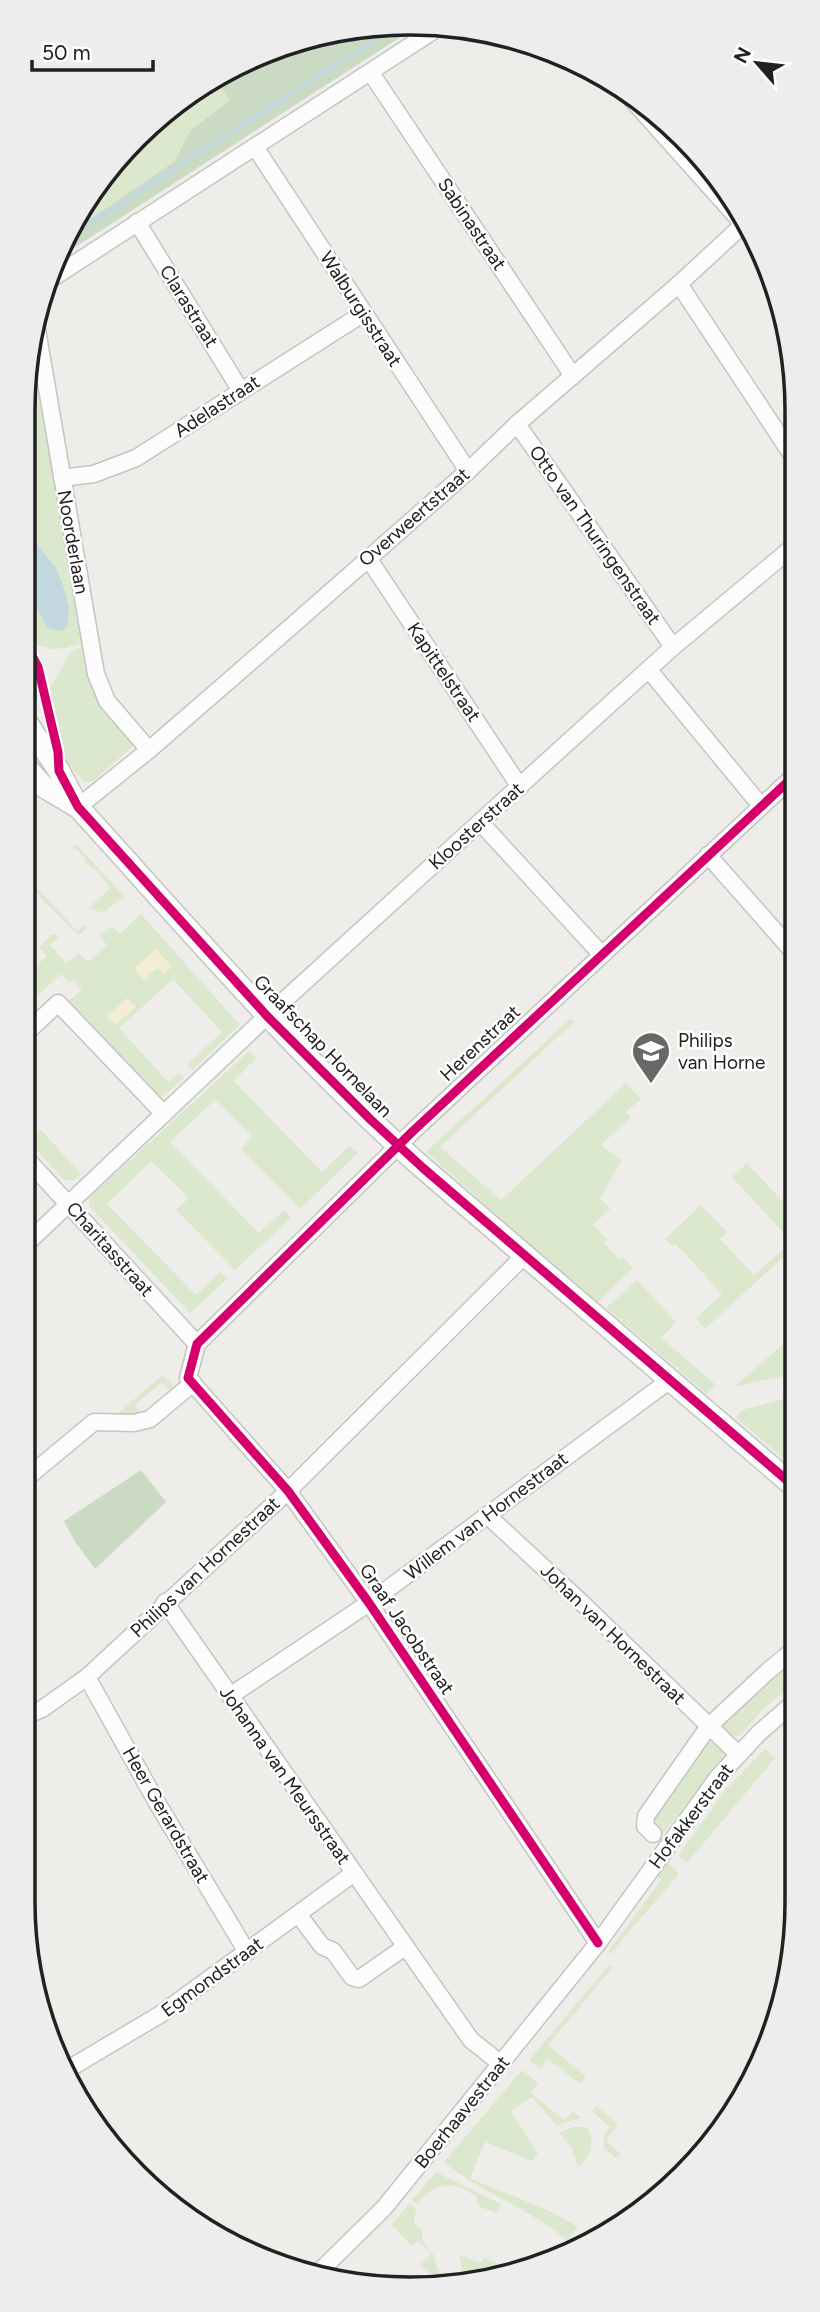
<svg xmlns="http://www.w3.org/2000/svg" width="820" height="2312" font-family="Figtree,sans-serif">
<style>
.grass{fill:#dbe8cd}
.forest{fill:#cadac3}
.sand{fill:#f3eed3}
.water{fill:#c2d7de}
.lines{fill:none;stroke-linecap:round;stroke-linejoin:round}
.stream{stroke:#c2d7de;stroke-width:4.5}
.minor-casing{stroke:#c5c4c2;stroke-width:19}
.tertiary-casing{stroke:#c5c4c2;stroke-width:24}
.minor{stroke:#fdfcfc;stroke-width:16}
.tertiary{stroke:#fdfcfc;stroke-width:21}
.cycleway-casing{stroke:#fff;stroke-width:13}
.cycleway{stroke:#d6006c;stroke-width:9}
.labels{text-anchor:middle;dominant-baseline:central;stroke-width:5;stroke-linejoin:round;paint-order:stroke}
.street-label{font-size:19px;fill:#212121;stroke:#fff}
.poi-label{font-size:19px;fill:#212121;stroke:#fff;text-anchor:start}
.rim{fill:none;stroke:#212121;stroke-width:3.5}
</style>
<rect width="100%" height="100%" fill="#efedea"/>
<g class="grass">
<path d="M 214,76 L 231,99 L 190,131 L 175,161 L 76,229 L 103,175 Z"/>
<path d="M 32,342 L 87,642 L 66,648 L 53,649 L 36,645 L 23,627 L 23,586 L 48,628 L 56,568 L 33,540 L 27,517 L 31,442 L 23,420 L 23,410 Z"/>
<path d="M 23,645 L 30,657 L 40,693 L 34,707 L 26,713 L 23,707 Z"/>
<path d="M 86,645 L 94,691 L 100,703 L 133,746 L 93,781 L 84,782 L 64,759 L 48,690 L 72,651 Z"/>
<path d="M 76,844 L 124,896 L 106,911 L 99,912 L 90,907 L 110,888 L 95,869 L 92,869 L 85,861 L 85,858 L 76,849 L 71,849 Z"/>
<path d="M 23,867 L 29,874 L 27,877 L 77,931 L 86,924 L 87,928 L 80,934 L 76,933 L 31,888 L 23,895 Z"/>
<path d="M 141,914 L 240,1025 L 192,1070 L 187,1065 L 222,1032 L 173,979 L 119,1028 L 168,1082 L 179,1073 L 184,1078 L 159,1100 L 68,1001 L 82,990 L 73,980 L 69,982 L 61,974 L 27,1005 L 34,1013 L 30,1017 L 23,1009 L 23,978 L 47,956 L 39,947 L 52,934 L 59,936 L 50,945 L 66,963 L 79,953 L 88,962 L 107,945 L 100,936 L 112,926 L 120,934 Z"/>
<path d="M 570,1019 L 574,1022 L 440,1147 L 501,1200 L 626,1083 L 641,1099 L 626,1112 L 631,1117 L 601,1145 L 622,1160 L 600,1198 L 610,1209 L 593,1225 L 607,1239 L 604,1243 L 619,1259 L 623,1257 L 633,1268 L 598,1302 L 532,1247 L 426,1152 Z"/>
<path d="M 249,1051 L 256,1058 L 234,1081 L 322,1172 L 349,1146 L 358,1153 L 300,1209 L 241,1149 L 252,1136 L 215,1100 L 170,1142 L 259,1233 L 284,1210 L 291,1218 L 235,1270 L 176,1210 L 189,1198 L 151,1161 L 107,1204 L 196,1295 L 220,1272 L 227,1279 L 190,1313 L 89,1206 L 89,1198 Z"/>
<path d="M 40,1129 L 81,1174 L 73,1181 L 64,1180 L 35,1148 L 35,1140 L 32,1136 Z"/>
<path d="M 747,1163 L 796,1216 L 796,1231 L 788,1238 L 732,1177 Z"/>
<path d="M 701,1205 L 727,1232 L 720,1239 L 754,1275 L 788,1245 L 792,1249 L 705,1329 L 696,1318 L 722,1294 L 676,1244 L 672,1246 L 665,1239 Z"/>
<path d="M 637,1280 L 676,1322 L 661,1338 L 716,1385 L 707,1394 L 606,1308 Z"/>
<path d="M 796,1333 L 796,1373 L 734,1387 Z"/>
<path d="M 163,1375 L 175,1388 L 171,1391 L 162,1382 L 135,1405 L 142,1414 L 120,1414 L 119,1412 Z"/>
<path d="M 796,1396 L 796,1469 L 736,1418 L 742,1410 Z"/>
<path d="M 797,1654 L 797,1681 L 764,1708 L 740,1736 L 733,1736 L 722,1726 L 723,1720 Z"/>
<path d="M 713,1737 L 725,1749 L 725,1755 L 663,1834 L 651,1824 L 650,1817 L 708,1738 Z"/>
<path d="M 765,1749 L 775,1758 L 687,1863 L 678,1856 L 725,1790 Z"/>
<path d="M 666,1860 L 679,1874 L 610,1954 L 608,1952 L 661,1880 L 656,1875 Z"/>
<path d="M 610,1964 L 613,1967 L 548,2045 L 586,2077 L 580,2084 L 548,2059 L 540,2069 L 529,2060 Z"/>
<path d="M 522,2070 L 538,2083 L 531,2093 L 564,2120 L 573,2111 L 581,2118 L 556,2125 L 532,2097 L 511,2111 L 538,2154 L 532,2161 L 485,2142 L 470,2178 C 507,2195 544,2205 578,2227 L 567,2240 C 529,2208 482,2193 444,2162 Z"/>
<path d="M 596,2106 L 618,2125 L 607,2138 L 608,2143 L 621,2154 L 617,2159 L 604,2148 L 604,2136 L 610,2127 L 592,2111 Z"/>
<path d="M 575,2127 L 587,2127 C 596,2141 591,2158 578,2167 L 572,2149 L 559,2132 Z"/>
<path d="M 436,2172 L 501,2204 L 497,2213 L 478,2206 L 477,2198 C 456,2180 434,2182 417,2204 L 412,2200 Z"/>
<path d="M 410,2203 L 416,2208 L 414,2223 L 421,2230 L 424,2244 L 433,2254 L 439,2272 L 449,2280 L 436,2281 L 420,2265 L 431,2254 L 418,2241 L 412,2246 L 392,2225 Z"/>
<path d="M 459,2255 L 481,2263 L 483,2258 L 497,2263 L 491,2277 L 483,2278 L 479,2274 L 473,2275 L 469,2279 L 457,2280 L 462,2269 Z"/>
</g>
<g class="forest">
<path d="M 359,26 L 376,27 L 376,30 L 380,27 L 399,29 L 402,36 L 63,255 L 76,229 L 175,161 L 190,131 L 230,100 L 214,76 L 216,75 L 297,47 L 308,47 L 310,43 Z"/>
<path d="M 141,1470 L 166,1502 L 95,1569 L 74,1540 L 64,1521 Z"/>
</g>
<g class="sand">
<path d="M 156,949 L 172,967 L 164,974 L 157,968 L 144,980 L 134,968 Z"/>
<path d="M 127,998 L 136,1007 L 115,1025 L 107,1016 Z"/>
</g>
<path class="water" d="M 23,420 L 31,442 L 27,517 L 33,540 L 56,568 L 63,585 L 69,607 L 68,625 L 62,631 L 48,628 L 23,586 Z"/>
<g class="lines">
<path class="stream" d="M 73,234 L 393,28"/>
<defs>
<g id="minor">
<path d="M 371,73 L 573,376"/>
<path d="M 625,92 L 743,224"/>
<path d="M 255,147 L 468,471"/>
<path d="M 137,222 L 241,391"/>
<path d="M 51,279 L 433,31"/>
<path d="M 679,284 L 794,458"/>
<path d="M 35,318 L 96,674 L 107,701 L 149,750"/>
<path d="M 517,424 L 673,647"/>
<path d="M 62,478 L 94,474 L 136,458 L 364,313"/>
<path d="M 368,558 L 520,787"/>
<path d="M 649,670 L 761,806"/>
<path d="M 78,807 L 149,750 L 286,631 L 468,471 L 517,424 L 679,284 L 746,222"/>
<path d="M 480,822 L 601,954"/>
<path d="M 708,855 L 795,954"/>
<path d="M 23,1036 L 58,1003 L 164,1114"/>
<path d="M 23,1155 L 197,1344"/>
<path d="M 23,1247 L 267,1016 L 480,822 L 673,647 L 794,546"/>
<path d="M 23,1481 L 94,1422 L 134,1423 L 150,1419 L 193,1383"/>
<path d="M 487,1515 L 583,1604 L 738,1754"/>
<path d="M 165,1602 L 471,2040 L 500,2063"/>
<path d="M 87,1677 L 156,1801 L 247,1952"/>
<path d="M 230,1696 L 369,1603 L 670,1380"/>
<path d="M 23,1717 L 42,1709 L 87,1677 L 288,1491 L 525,1255"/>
<path d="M 653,1834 L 645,1826 L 646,1816 L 709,1726 L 768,1671 L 797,1647"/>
<path d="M 298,1914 L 322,1946 L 333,1951 L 352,1977 L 359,1979 L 405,1947"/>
<path d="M 598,1943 L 369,1603 L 288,1491 L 188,1378 L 197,1344 L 412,1132 L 795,775"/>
<path d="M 65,2071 L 161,2014 L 354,1873"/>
<path d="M 318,2273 L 384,2208 L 598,1943 L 718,1777 L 759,1733 L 797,1700"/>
</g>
<g id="tertiary">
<path d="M 23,717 L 59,771 L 78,807 C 190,930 299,1058 423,1168 L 796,1488"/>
<path d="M 23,764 L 44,787 L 76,806"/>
</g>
</defs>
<use href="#minor" class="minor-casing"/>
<use href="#tertiary" class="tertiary-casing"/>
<use href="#minor" class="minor"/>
<use href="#tertiary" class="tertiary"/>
<defs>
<g id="cycleway">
<path d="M 23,638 L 38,667 L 58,752 L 59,771 L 78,807 L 267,1016 L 371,1120 L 423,1168 L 796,1488"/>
<path d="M 598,1943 L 369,1603 L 288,1491 L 188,1378 L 197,1344 L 412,1132 L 795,775"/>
</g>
</defs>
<use href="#cycleway" class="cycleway-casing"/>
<use href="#cycleway" class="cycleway"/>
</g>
<defs>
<symbol id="school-pin" viewBox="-11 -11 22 30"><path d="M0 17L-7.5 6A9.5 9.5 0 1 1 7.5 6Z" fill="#696867" stroke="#fff"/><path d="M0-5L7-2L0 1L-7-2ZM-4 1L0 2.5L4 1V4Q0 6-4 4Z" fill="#fff"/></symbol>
</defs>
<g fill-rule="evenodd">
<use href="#school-pin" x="629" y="1029" width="44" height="60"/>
</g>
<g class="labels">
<g class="street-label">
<text transform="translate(472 224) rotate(56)">Sabinastraat</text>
<text transform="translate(189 306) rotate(58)">Clarastraat</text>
<text transform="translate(361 309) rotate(57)">Walburgisstraat</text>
<text transform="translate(217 406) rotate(-33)">Adelastraat</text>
<text transform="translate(414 517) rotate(-41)">Overweertstraat</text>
<text transform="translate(595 535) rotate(55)">Otto van Thuringenstraat</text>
<text transform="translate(73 542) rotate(80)">Noorderlaan</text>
<text transform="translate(444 672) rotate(56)">Kapittelstraat</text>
<text transform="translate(476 826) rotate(-42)">Kloosterstraat</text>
<text transform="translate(480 1043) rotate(-43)">Herenstraat</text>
<text transform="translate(323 1046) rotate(46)">Graafschap Hornelaan</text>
<text transform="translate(110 1249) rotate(48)">Charitasstraat</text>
<text transform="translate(486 1516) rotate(-37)">Willem van Hornestraat</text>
<text transform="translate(205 1567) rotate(-43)">Philips van Hornestraat</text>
<text transform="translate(407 1629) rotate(56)">Graaf Jacobstraat</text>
<text transform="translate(613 1634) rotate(44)">Johan van Hornestraat</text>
<text transform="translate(285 1775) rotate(55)">Johanna van Meursstraat</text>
<text transform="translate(166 1815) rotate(60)">Heer Gerardstraat</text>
<text transform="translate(691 1816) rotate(-53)">Hofakkerstraat</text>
<text transform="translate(212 1977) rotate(-36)">Egmondstraat</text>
<text transform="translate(462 2112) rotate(-51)">Boerhaavestraat</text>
</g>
<g class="poi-label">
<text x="678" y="1040">Philips<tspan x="678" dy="22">van Horne</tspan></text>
</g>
</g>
<path d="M0 0H820V2312H0ZM410 35H410A375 375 0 0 1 785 410V1902A375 375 0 0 1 410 2277H410A375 375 0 0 1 35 1902V410A375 375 0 0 1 410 35Z" fill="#ededed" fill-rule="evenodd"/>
<path class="rim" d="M410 35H410A375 375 0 0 1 785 410V1902A375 375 0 0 1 410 2277H410A375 375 0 0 1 35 1902V410A375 375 0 0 1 410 35Z"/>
<g transform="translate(757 63) rotate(298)" stroke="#ffffff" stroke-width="5" paint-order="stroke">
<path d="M0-5L12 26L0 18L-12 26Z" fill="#212121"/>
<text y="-10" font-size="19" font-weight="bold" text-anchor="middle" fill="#212121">N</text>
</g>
<path d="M32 60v10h121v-10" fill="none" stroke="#212121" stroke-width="3.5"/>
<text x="42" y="60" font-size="21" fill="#212121" stroke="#ffffff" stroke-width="5" paint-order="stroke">50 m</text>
</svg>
